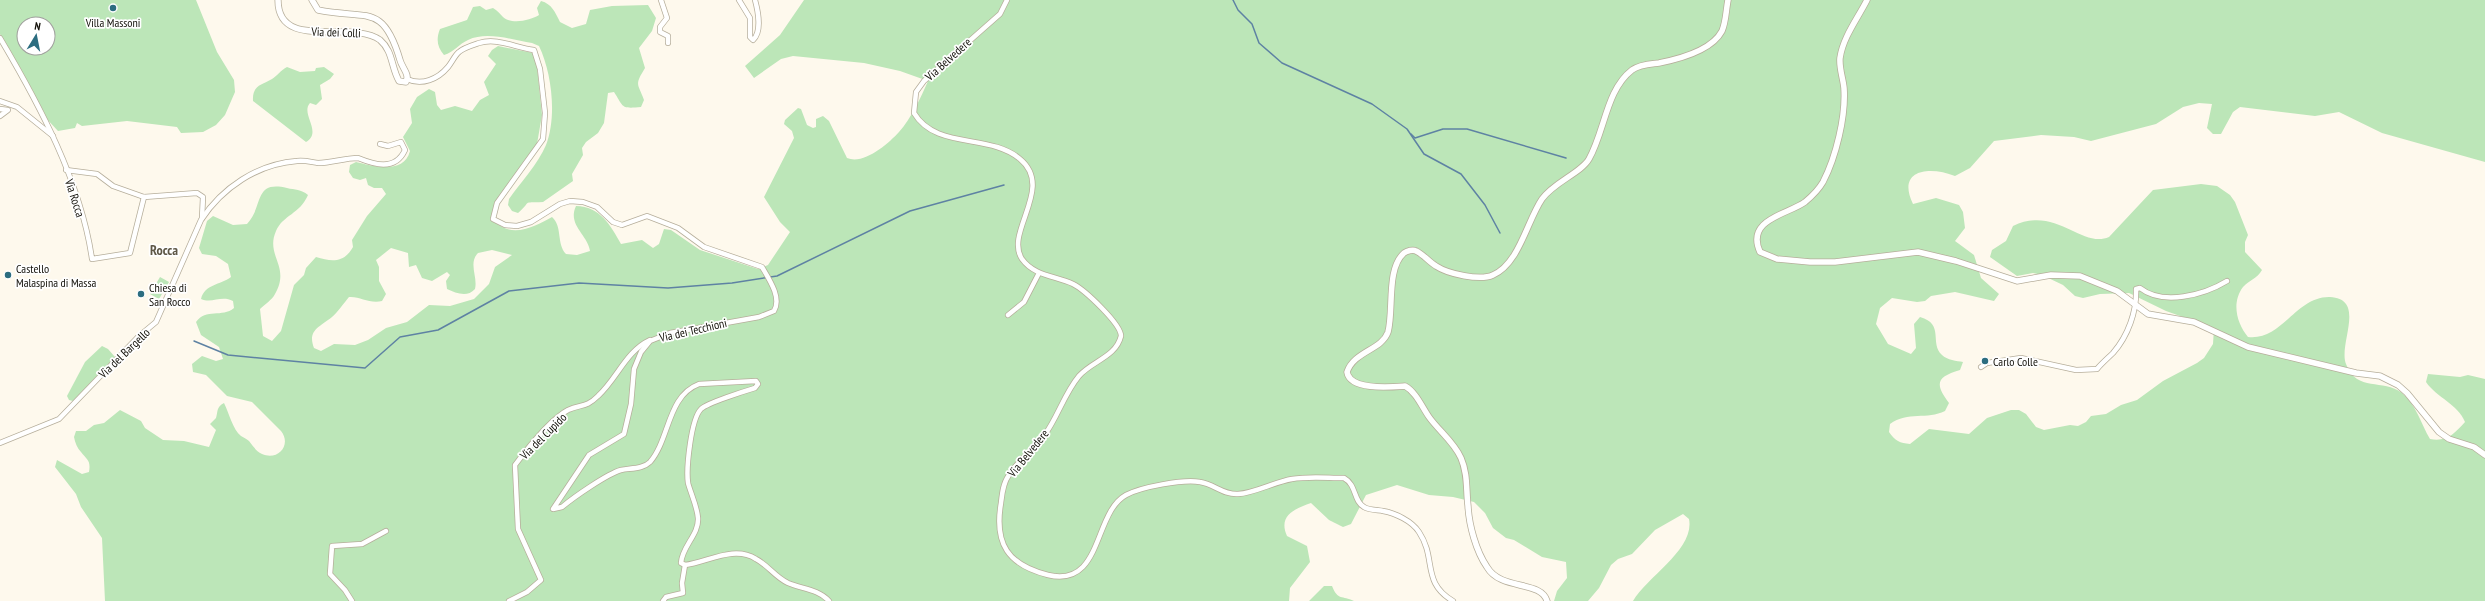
<svg xmlns="http://www.w3.org/2000/svg" width="2485" height="601" font-family="'PT Sans Narrow',sans-serif">
<style>
.green{fill:#bce6b8;fill-rule:evenodd}
.lines{fill:none;stroke-linecap:round;stroke-linejoin:round}
.stream{stroke:#5e82a3;stroke-width:1.5}
.minor-casing{stroke:#b6ae9b;stroke-width:6}
.tertiary-casing{stroke:#b6ae9b;stroke-width:7}
.minor{stroke:#fff;stroke-width:4.5}
.tertiary{stroke:#fff;stroke-width:5.5}
.poi-dot{fill:#2c6d80;stroke:#fff;stroke-width:1.5}
.labels{text-anchor:middle;dominant-baseline:central;stroke-width:3.5;stroke-linejoin:round;paint-order:stroke}
.poi-label{font-size:12px;fill:#121009;stroke:#fff;text-anchor:start}
.street-label{font-size:12px;fill:#121009;stroke:#fff}
.quarter-label{font-size:14px;font-weight:bold;fill:#5e5746;stroke:#fff}
</style>
<rect width="100%" height="100%" fill="#fef9ed"/>
<g class="green">
<path d="M 0,0 L 196,0 L 217,52 L 234,80 L 235,92 L 225,115 L 216,125 L 203,132 L 181,133 L 177,127 L 127,121 L 82,126 L 77,123 L 75,128 L 58,131 L 45,117 L 0,34 ZM 24,24 L 48,24 L 48,48 L 24,48 Z"/>
<path d="M 804,0 L 2485,0 L 2485,162 L 2382,133 L 2339,112 L 2315,116 L 2240,107 L 2233,112 L 2221,134 L 2213,134 L 2207,128 L 2212,104 L 2199,103 L 2183,107 L 2156,124 L 2091,141 L 2074,137 L 2041,135 L 1994,141 L 1970,168 L 1955,176 C 1930,166 1896,169 1913,204 L 1936,198 L 1959,205 L 1963,212 L 1965,228 L 1955,241 L 1974,255 L 1981,278 L 1999,294 L 1994,301 L 1955,292 L 1931,296 L 1925,301 L 1917,302 L 1892,298 L 1880,308 L 1876,324 L 1888,344 L 1911,354 L 1916,348 L 1914,324 L 1920,317 C 1945,324 1929,343 1942,355 C 1947,360 1957,361 1963,362 L 1960,370 C 1937,377 1934,383 1949,403 L 1945,411 C 1927,420 1908,411 1890,424 L 1889,432 C 1895,441 1900,443 1910,444 L 1929,429 L 1969,434 L 1987,418 L 2011,410 L 2019,410 L 2026,414 L 2036,427 L 2044,430 L 2070,425 L 2078,426 L 2086,422 L 2091,416 L 2106,414 L 2121,405 L 2137,400 L 2163,381 L 2197,363 L 2204,358 L 2213,344 L 2214,328 L 2166,311 L 2129,293 L 2100,294 L 2083,298 L 2075,296 L 2063,285 L 2042,275 L 2033,273 L 2017,276 L 1990,257 L 1992,250 L 2006,241 L 2013,226 C 2056,205 2082,249 2109,237 L 2153,190 L 2201,184 L 2217,186 L 2230,195 L 2235,202 L 2248,235 L 2245,242 L 2245,252 L 2262,270 C 2257,279 2249,280 2243,287 C 2231,303 2237,324 2248,337 C 2282,341 2296,296 2330,297 C 2367,299 2338,344 2346,364 C 2357,393 2383,378 2402,393 C 2416,404 2421,424 2430,439 C 2447,442 2454,434 2465,422 C 2458,404 2437,398 2426,382 L 2428,374 L 2460,377 L 2468,375 L 2485,379 L 2485,601 L 1633,601 C 1648,576 1695,549 1689,519 L 1683,514 L 1655,530 L 1632,554 L 1618,559 L 1611,565 L 1599,588 L 1588,601 L 1554,601 L 1557,591 L 1567,578 L 1566,562 L 1542,557 L 1514,540 L 1506,538 L 1493,528 L 1485,513 L 1474,502 L 1453,497 L 1429,495 L 1397,485 L 1366,495 L 1351,524 L 1343,527 L 1329,520 L 1311,503 C 1294,509 1278,516 1287,536 L 1307,546 L 1310,562 L 1290,588 L 1289,601 L 105,601 L 102,538 L 81,507 L 76,494 L 55,467 L 57,460 L 82,474 L 89,472 C 91,460 87,460 81,452 C 77,448 75,442 74,437 L 76,431 L 86,431 L 94,425 L 104,423 L 120,410 L 141,421 L 145,428 L 163,440 L 184,441 L 209,447 L 216,430 L 210,424 L 216,418 C 218,412 216,407 224,403 C 229,413 233,430 241,436 C 244,438 247,439 249,441 C 253,446 256,451 262,454 C 278,461 292,445 281,431 L 252,402 L 227,396 L 206,375 L 193,372 L 192,364 L 202,356 L 216,361 L 223,359 L 219,347 L 201,335 L 196,322 C 206,308 222,318 234,308 L 233,301 C 221,295 212,304 201,299 C 205,284 220,285 231,277 L 228,264 L 216,256 L 202,254 L 199,248 L 207,221 L 213,216 L 233,225 L 247,224 C 264,206 253,180 287,188 C 295,190 301,189 308,195 C 300,214 283,215 276,231 C 265,256 291,266 275,294 C 272,300 265,304 260,309 L 263,336 L 272,341 L 281,331 L 294,285 L 304,275 L 306,268 L 316,257 C 332,262 344,263 353,247 L 352,240 L 367,216 L 386,194 L 382,188 L 374,188 L 368,185 L 366,178 L 360,180 L 353,178 L 349,172 L 350,165 L 356,162 C 372,166 404,175 410,151 L 403,137 L 412,123 L 410,109 L 417,97 L 429,89 L 435,92 L 437,105 L 441,110 L 455,106 L 472,111 L 480,100 L 489,95 L 484,82 L 496,64 L 488,56 L 492,50 L 498,46 L 533,53 L 536,56 L 542,115 L 537,144 L 495,206 L 496,222 C 512,239 536,226 552,217 C 563,227 556,243 566,254 L 577,255 L 590,251 C 588,235 567,225 576,206 C 600,206 611,226 621,244 L 642,240 L 653,248 L 659,244 L 664,229 L 671,230 L 700,250 L 758,269 L 768,265 L 790,232 L 780,222 L 764,197 L 794,138 L 792,131 L 784,124 L 785,120 L 798,108 L 801,109 L 807,125 L 813,128 L 816,127 L 816,119 L 823,116 L 829,121 L 847,158 C 864,165 888,144 899,132 C 911,119 921,97 928,81 L 900,71 L 864,63 L 793,56 L 781,59 L 754,78 L 745,66 L 780,35 ZM 391,248 L 408,253 L 409,267 L 416,265 L 422,278 L 432,281 L 447,272 L 450,275 L 446,281 L 447,289 C 456,293 467,298 475,289 C 478,277 468,263 478,253 L 492,250 L 512,255 L 495,267 L 489,284 L 474,299 L 450,306 L 429,305 L 407,322 L 386,328 L 368,340 L 355,345 L 334,344 L 321,351 L 314,348 C 307,330 320,327 332,317 C 338,312 343,304 349,297 C 360,296 369,304 382,301 L 386,294 L 379,281 L 379,267 L 376,260 Z"/>
<path d="M 541,1 C 552,4 555,12 560,22 L 572,28 L 586,24 L 590,10 L 612,6 L 648,5 L 656,18 L 652,31 L 639,48 L 645,68 C 634,86 638,83 644,100 L 641,107 C 620,109 624,107 614,92 L 608,93 L 604,123 L 598,133 L 586,142 L 582,148 L 583,155 L 572,174 L 573,181 L 543,202 C 520,203 533,200 518,213 L 512,211 L 508,205 L 509,199 C 521,182 538,164 546,145 C 557,117 552,73 539,46 L 532,43 C 512,40 487,31 468,40 C 459,44 454,52 444,55 C 437,47 436,39 440,29 L 467,20 L 473,7 L 480,6 L 486,10 L 493,8 C 498,11 500,14 503,17 C 512,25 531,20 539,15 L 537,8 Z"/>
<path d="M 287,67 L 300,72 L 315,71 L 316,68 L 324,67 L 334,74 L 330,79 L 320,85 L 322,99 L 316,105 L 310,103 C 300,114 323,132 306,142 L 253,101 C 252,85 262,85 272,79 C 277,76 281,70 287,67 Z"/>
<path d="M 160,277 L 169,282 L 159,299 L 150,294 Z"/>
<path d="M 102,346 L 108,349 L 115,357 L 73,401 L 69,400 L 67,396 L 85,362 Z"/>
<path d="M 1324,586 L 1332,586 C 1338,601 1342,595 1354,601 L 1309,601 Z"/>
</g>
<g class="lines">
<g class="stream">
<path d="M 1233,0 L 1238,10 L 1252,24 L 1259,43 L 1282,63 L 1372,104 L 1407,129 L 1424,154 L 1461,174 L 1485,205 L 1500,233"/>
<path d="M 1411,134 L 1415,138 L 1443,129 L 1467,129 L 1566,158"/>
<path d="M 194,341 L 228,355 L 365,368 L 400,337 L 438,330 L 509,291 L 579,283 L 668,288 L 732,283 L 777,276 L 910,211 L 1004,185"/>
</g>
<defs>
<g id="minor">
<path d="M 661,0 L 667,18 L 660,27 L 660,32 L 668,36 L 668,43"/>
<path d="M 739,0 L 750,18 L 750,37 L 753,40 C 762,32 758,11 755,0"/>
<path d="M 1007,0 L 1000,14 L 924,81 L 916,92 L 914,113 C 936,150 990,133 1020,159 C 1055,188 1004,232 1022,259 C 1034,276 1056,276 1073,284 C 1085,290 1121,324 1121,336 C 1116,357 1092,361 1079,376 C 1064,394 1058,417 1044,436 C 1034,450 1018,460 1009,475 C 1003,483 1002,494 1001,503 C 994,544 1008,565 1048,575 C 1103,588 1093,513 1126,495 C 1141,487 1183,479 1200,482 C 1214,484 1223,495 1238,494 C 1255,493 1274,482 1292,479 C 1308,476 1327,478 1344,478 C 1357,485 1353,501 1364,507 C 1369,510 1377,510 1383,511 C 1395,513 1412,521 1419,532 C 1437,559 1421,582 1453,601"/>
<path d="M 0,38 C 39,104 81,182 92,259 L 130,253 L 144,197"/>
<path d="M 407,79 C 422,86 438,79 448,67 C 452,62 455,55 459,52 C 463,48 473,45 479,43 C 497,37 516,48 534,50 L 540,69 L 545,113 L 543,139 L 497,203 L 493,219 L 505,225 L 517,226 L 531,222 L 560,204 L 570,201 L 583,202 L 597,207 L 613,222 L 622,225 L 647,216 L 678,228 L 704,247 L 762,267 C 769,279 782,298 774,311 L 759,317 L 670,333 L 650,341 L 641,352 L 634,369 L 631,404 L 624,434 L 589,455 L 553,509 L 562,507 C 574,497 607,474 621,470 C 631,468 643,469 650,462 C 670,439 667,396 699,384 L 756,381 L 758,384 L 755,388 C 745,391 707,403 701,409 C 691,419 686,468 688,483 C 691,494 697,506 698,518 C 699,535 682,546 681,563 L 685,565 C 708,562 734,545 756,559 C 768,565 775,577 788,583 C 802,589 818,589 829,601"/>
<path d="M 0,101 L 17,107 L 53,136"/>
<path d="M 0,109 L 8,110 L 0,116"/>
<path d="M 66,170 L 97,174 L 113,186 L 144,197"/>
<path d="M 144,197 L 197,193 L 203,197 L 202,218"/>
<path d="M 1008,315 L 1024,302 L 1039,273"/>
<path d="M 1981,367 L 1987,363 L 2021,358 L 2076,370 L 2097,369 C 2102,363 2108,358 2113,353 C 2128,336 2137,311 2136,289 L 2140,288 C 2163,306 2204,295 2227,281"/>
<path d="M 0,443 L 59,419 L 138,337 L 156,322 L 201,220 C 222,188 257,164 297,161 C 304,160 311,162 318,163 C 332,163 344,158 358,158 C 373,164 395,172 405,150 L 401,142 L 388,146 L 380,144"/>
<path d="M 352,601 L 345,590 L 330,574 L 332,546 L 362,544 L 386,531"/>
<path d="M 509,601 L 527,592 L 541,580 L 518,529 L 515,465 C 527,449 549,420 568,410 C 581,404 586,408 598,396 C 617,379 626,351 650,340"/>
<path d="M 663,601 L 666,597 L 683,593 L 682,583 L 685,565"/>
</g>
<g id="tertiary">
<path d="M 278,0 C 278,52 351,19 380,40 C 393,51 391,67 399,81 L 406,82 C 410,74 402,68 400,60 C 383,2 366,20 318,10 L 312,0"/>
<path d="M 1867,0 C 1858,18 1843,37 1840,58 C 1839,68 1843,78 1844,88 C 1846,116 1836,157 1823,182 C 1819,189 1811,197 1805,202 C 1789,214 1745,219 1760,252 L 1777,259 L 1810,262 L 1835,262 L 1918,252 L 1956,261 L 2017,281 L 2051,275 L 2080,276 L 2117,291 L 2148,314 L 2194,322 L 2248,347 L 2356,373 L 2380,376 L 2398,385 L 2407,393 L 2439,432 L 2449,439 L 2474,447 L 2485,455"/>
<path d="M 1547,601 C 1541,580 1501,591 1487,567 C 1476,551 1469,525 1468,506 C 1466,490 1468,474 1461,458 C 1454,442 1439,431 1429,417 C 1422,407 1416,392 1405,386 C 1391,387 1350,391 1347,372 C 1354,351 1382,350 1388,332 C 1394,310 1386,269 1404,253 C 1407,251 1413,249 1416,251 C 1423,254 1429,262 1436,266 C 1448,274 1480,281 1493,275 C 1519,264 1527,221 1542,199 C 1554,182 1581,173 1589,159 C 1605,131 1606,90 1632,70 C 1640,64 1651,64 1659,63 C 1679,59 1712,50 1722,31 C 1726,22 1726,10 1728,0"/>
</g>
</defs>
<use href="#minor" class="minor-casing"/>
<use href="#tertiary" class="tertiary-casing"/>
<use href="#minor" class="minor"/>
<use href="#tertiary" class="tertiary"/>
</g>
<g class="poi-dot">
<circle cx="113" cy="8" r="4"/>
<circle cx="8" cy="275" r="4"/>
<circle cx="141" cy="294" r="4"/>
<circle cx="1985" cy="361" r="4"/>
</g>
<g class="labels">
<g class="poi-label">
<text x="113" y="22" text-anchor="middle">Villa Massoni</text>
<text x="16" y="268">Castello<tspan x="16" dy="14">Malaspina di Massa</tspan></text>
<text x="149" y="287">Chiesa di<tspan x="149" dy="14">San Rocco</tspan></text>
<text x="1993" y="361">Carlo Colle</text>
</g>
<g class="street-label">
<text transform="translate(336 32) rotate(2)">Via dei Colli</text>
<text transform="translate(948 59) rotate(-42)">Via Belvedere</text>
<text transform="translate(75 198) rotate(72)">Via Rocca</text>
<text transform="translate(693 330) rotate(-13)">Via dei Tecchioni</text>
<text transform="translate(124 353) rotate(-44)">Via del Bargello</text>
<text transform="translate(543 436) rotate(-45)">Via del Cupido</text>
<text transform="translate(1028 453) rotate(-51)">Via Belvedere</text>
</g>
<g class="quarter-label">
<text x="164" y="250">Rocca</text>
</g>
</g>
<g transform="translate(36 36) rotate(10)"><circle r="19" fill="#ffffff" stroke="#a09f9d"/>
<path d="M0-3L7 15L0 10L-7 15Z" fill="#2c6d80"/>
<text y="-6" font-size="11" font-weight="bold" text-anchor="middle" fill="#121009">N</text>
</g>
</svg>
